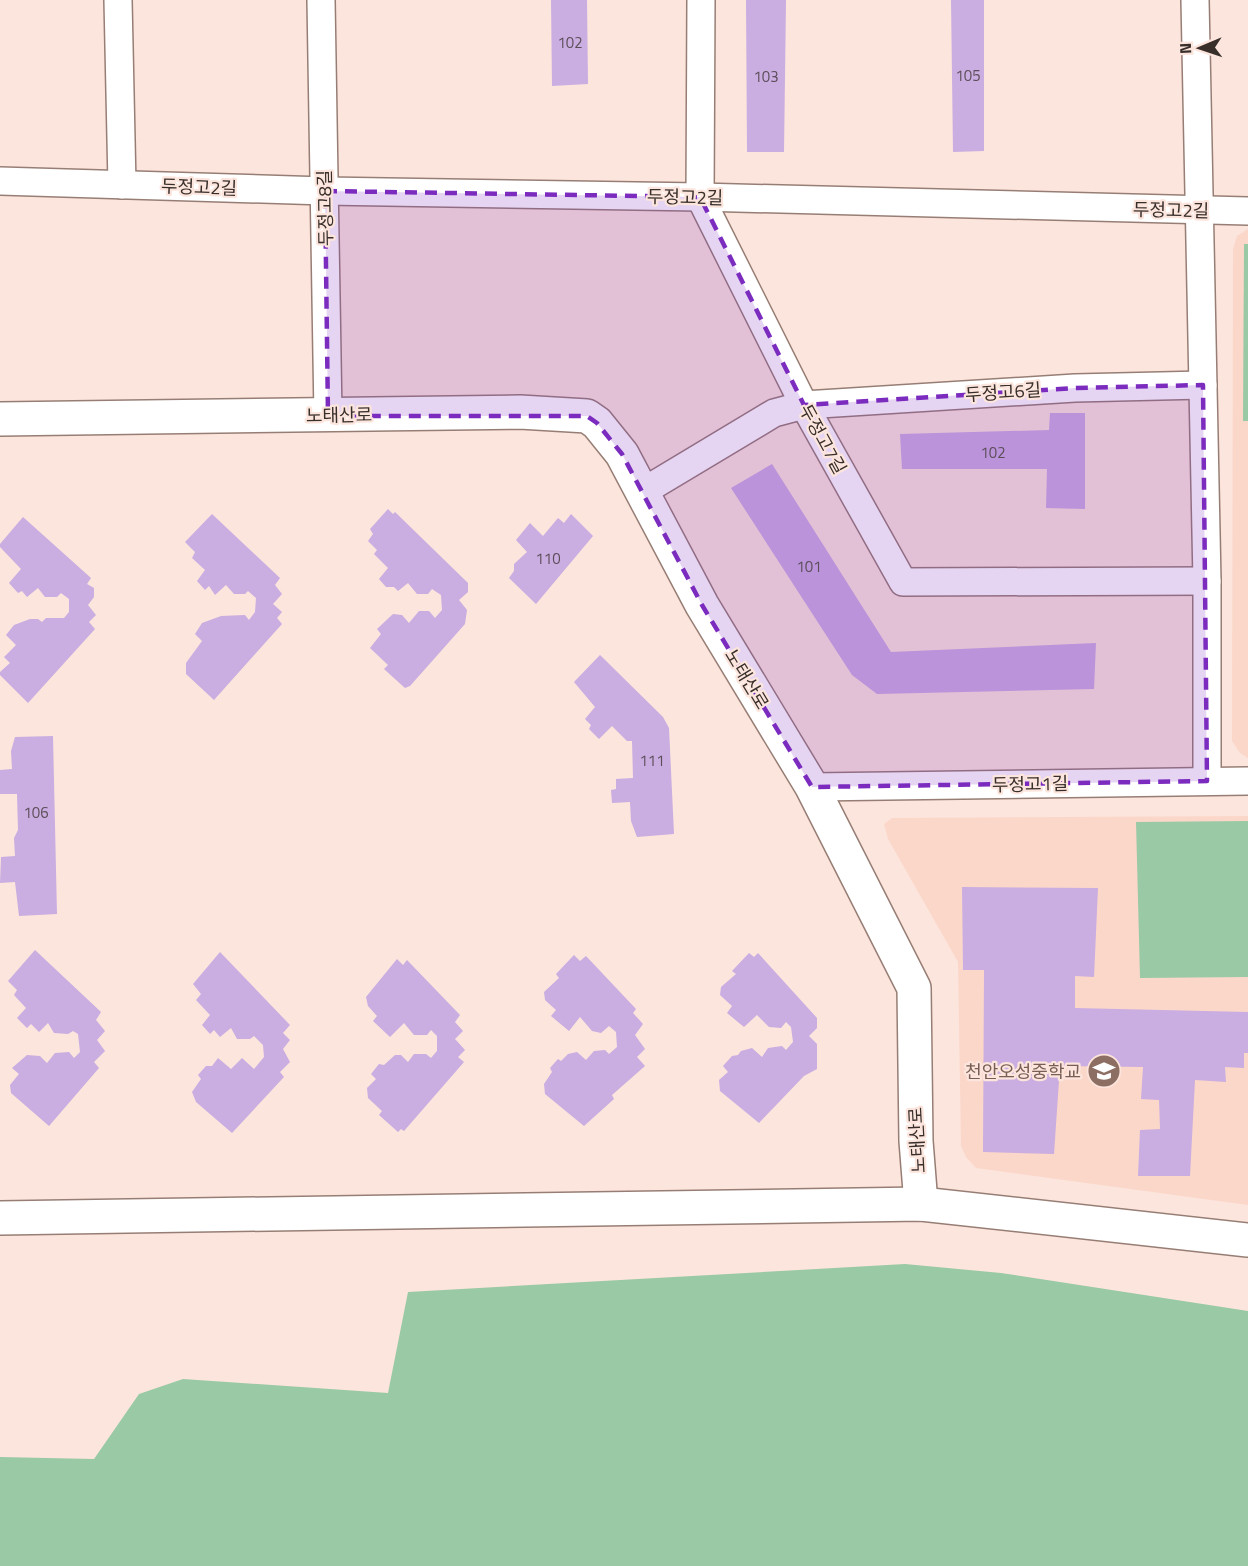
<svg xmlns="http://www.w3.org/2000/svg" width="1248" height="1566" font-family="'Titillium Web','Noto Sans KR',sans-serif">
<style>
.built{fill:#fbd7ca}
.green{fill:#9ac9a5}
.building{fill:#caade1}
.lines{fill:none;stroke-linecap:round;stroke-linejoin:round}
.street-casing{stroke:#977e75;stroke-width:30}
.secondary-casing{stroke:#977e75;stroke-width:36}
.street{stroke:#fff;stroke-width:27}
.secondary{stroke:#fff;stroke-width:33}
.marked{fill:#7b2cbf;fill-opacity:0.2;stroke:#7b2cbf;stroke-width:4.5;stroke-dasharray:12 8;stroke-linejoin:round}
.labels{text-anchor:middle;dominant-baseline:central;stroke-width:4.5;stroke-linejoin:round;paint-order:stroke}
.number-label{font-size:15px;fill:#5c4e58}
.street-label{font-size:18px;fill:#382e2a;stroke:#fce5dd}
.education-label{font-size:18px;fill:#785e54;stroke:#fce5dd;text-anchor:end}
</style>
<rect width="100%" height="100%" fill="#fce5dd"/>
<g class="built">
<path d="M 1248,229 L 1248,758 L 1240,753 L 1232,741 L 1233,249 L 1237,236 Z"/>
<path d="M 1248,816 L 1248,1205 L 976,1168 L 966,1157 L 961,1146 L 958,962 L 888,839 L 884,824 L 892,818 Z"/>
</g>
<g class="green">
<path d="M 1244,244 L 1248,244 L 1248,421 L 1243,421 Z"/>
<path d="M 1248,821 L 1248,977 L 1140,978 L 1136,822 Z"/>
<path d="M 905,1264 L 1001,1273 L 1248,1311 L 1248,1566 L 0,1566 L 0,1457 L 94,1459 L 139,1394 L 183,1379 L 388,1393 L 408,1292 Z"/>
</g>
<g class="building">
<path d="M 551,0 L 587,0 L 588,84 L 552,86 Z"/>
<path d="M 746,0 L 786,0 L 784,152 L 747,152 Z"/>
<path d="M 951,0 L 984,0 L 984,151 L 953,152 Z"/>
<path d="M 1050,413 L 1085,413 L 1085,509 L 1046,508 L 1047,469 L 902,469 L 900,434 L 1049,430 Z"/>
<path d="M 772,464 L 891,652 L 1096,643 L 1094,689 L 877,694 L 852,675 L 731,488 Z"/>
<path d="M 388,509 L 393,514 L 395,512 L 468,583 L 468,592 L 459,600 L 467,610 L 465,624 L 410,686 L 405,688 L 384,669 L 388,665 L 370,648 L 381,634 L 377,629 L 393,614 L 402,615 L 409,623 L 419,611 L 429,611 L 435,618 L 442,610 L 441,595 L 432,589 L 428,594 L 417,594 L 408,583 L 398,591 L 394,587 L 386,587 L 379,579 L 388,568 L 374,554 L 377,550 L 368,541 L 373,534 L 370,529 Z"/>
<path d="M 212,514 L 280,578 L 275,585 L 282,594 L 273,604 L 282,612 L 277,618 L 282,624 L 214,700 L 186,674 L 186,663 L 202,641 L 195,634 L 202,623 L 221,616 L 245,615 L 249,620 L 255,612 L 256,598 L 248,591 L 245,594 L 234,594 L 226,585 L 215,595 L 209,586 L 205,590 L 197,581 L 205,570 L 192,558 L 195,552 L 185,542 Z"/>
<path d="M 571,514 L 593,536 L 536,604 L 509,578 L 514,571 L 514,564 L 527,552 L 516,540 L 530,523 L 543,536 L 558,518 L 564,523 Z"/>
<path d="M 23,517 L 91,578 L 87,584 L 94,588 L 94,597 L 88,605 L 96,615 L 89,622 L 95,629 L 28,703 L 0,675 L 0,672 L 10,663 L 4,657 L 16,645 L 6,635 L 14,625 L 30,619 L 38,619 L 42,622 L 46,618 L 64,618 L 69,612 L 69,599 L 61,593 L 57,597 L 45,597 L 38,588 L 27,597 L 22,591 L 18,593 L 9,583 L 21,569 L 0,547 L 0,544 Z"/>
<path d="M 600,655 L 663,717 L 669,728 L 674,834 L 637,837 L 631,821 L 630,802 L 612,803 L 611,790 L 616,789 L 616,779 L 633,778 L 632,741 L 627,741 L 612,726 L 599,739 L 589,729 L 591,725 L 585,719 L 595,707 L 574,682 Z"/>
<path d="M 53,736 L 57,914 L 19,916 L 15,882 L 0,883 L 1,857 L 15,856 L 14,838 L 18,830 L 17,794 L 0,794 L 0,770 L 12,769 L 11,751 L 15,737 Z"/>
<path d="M 962,887 L 1098,888 L 1094,977 L 1075,976 L 1075,1008 L 1248,1012 L 1248,1053 L 1244,1053 L 1244,1068 L 1225,1067 L 1226,1082 L 1195,1080 L 1190,1176 L 1138,1176 L 1140,1130 L 1160,1129 L 1159,1100 L 1141,1099 L 1143,1067 L 1060,1066 L 1054,1154 L 983,1152 L 984,970 L 963,970 Z"/>
<path d="M 35,950 L 101,1012 L 96,1020 L 105,1031 L 97,1040 L 105,1051 L 94,1062 L 99,1068 L 49,1126 L 11,1093 L 10,1085 L 19,1074 L 12,1068 L 27,1055 L 40,1056 L 47,1063 L 55,1053 L 69,1052 L 74,1058 L 80,1052 L 78,1034 L 73,1031 L 68,1034 L 54,1033 L 48,1023 L 39,1032 L 31,1024 L 27,1028 L 17,1018 L 26,1008 L 14,995 L 17,990 L 8,981 Z"/>
<path d="M 220,952 L 290,1025 L 283,1033 L 290,1040 L 283,1049 L 290,1062 L 280,1072 L 284,1077 L 232,1133 L 196,1102 L 192,1092 L 201,1079 L 198,1075 L 206,1066 L 212,1066 L 218,1058 L 231,1069 L 242,1058 L 254,1069 L 264,1057 L 263,1045 L 254,1036 L 250,1039 L 237,1039 L 231,1028 L 220,1037 L 214,1030 L 210,1034 L 202,1025 L 210,1015 L 196,1000 L 201,994 L 193,984 Z"/>
<path d="M 749,953 L 754,957 L 758,953 L 817,1018 L 817,1028 L 809,1036 L 817,1044 L 817,1069 L 804,1076 L 759,1123 L 720,1091 L 719,1080 L 728,1072 L 723,1066 L 732,1056 L 738,1055 L 741,1051 L 752,1048 L 762,1057 L 768,1048 L 782,1046 L 786,1050 L 793,1042 L 791,1027 L 786,1022 L 781,1028 L 769,1027 L 757,1015 L 744,1027 L 727,1013 L 732,1006 L 720,995 L 721,987 L 736,974 L 732,971 Z"/>
<path d="M 574,955 L 580,961 L 586,956 L 636,1009 L 633,1013 L 643,1024 L 635,1035 L 645,1049 L 637,1057 L 645,1066 L 612,1095 L 614,1099 L 584,1126 L 545,1094 L 544,1084 L 552,1072 L 550,1068 L 558,1059 L 561,1061 L 568,1054 L 577,1052 L 586,1060 L 594,1051 L 605,1050 L 609,1054 L 617,1047 L 616,1032 L 609,1026 L 601,1033 L 592,1031 L 580,1017 L 569,1031 L 551,1016 L 556,1010 L 545,1000 L 544,992 L 559,978 L 556,974 Z"/>
<path d="M 397,959 L 403,965 L 407,960 L 460,1015 L 455,1022 L 463,1031 L 455,1039 L 465,1050 L 458,1057 L 464,1062 L 404,1131 L 401,1129 L 398,1132 L 379,1115 L 382,1111 L 368,1098 L 367,1088 L 376,1079 L 371,1074 L 379,1064 L 384,1065 L 395,1055 L 401,1055 L 408,1062 L 414,1054 L 426,1054 L 431,1058 L 437,1051 L 437,1036 L 431,1030 L 427,1035 L 414,1035 L 404,1023 L 390,1037 L 373,1021 L 377,1016 L 368,1006 L 366,997 Z"/>
</g>
<g class="lines">
<defs>
<g id="street">
<path d="M 118,0 L 122,185"/>
<path d="M 321,0 L 328,416"/>
<path d="M 701,0 L 700,197 L 804,405 L 903,582 L 1207,581"/>
<path d="M 1195,0 L 1207,581 L 1207,781"/>
<path d="M 0,181 L 325,191 L 700,197 L 1248,211"/>
<path d="M 644,491 L 774,413 L 804,405 L 1075,388 L 1203,385"/>
<path d="M 812,787 L 1248,781"/>
</g>
<g id="secondary">
<path d="M 0,419 L 520,412 L 587,416 L 597,423 L 622,454 L 702,605 L 812,787 L 914,988 L 916,1141 L 921,1204"/>
<path d="M 0,1218 L 921,1204 L 1248,1240"/>
</g>
</defs>
<use href="#street" class="street-casing"/>
<use href="#secondary" class="secondary-casing"/>
<use href="#street" class="street"/>
<use href="#secondary" class="secondary"/>
</g>
<path class="marked" d="M 325,191 L 700,197 L 804,405 L 1075,388 L 1203,385 L 1207,781 L 812,787 L 702,605 L 622,454 L 597,423 L 587,416 L 328,416 Z"/>
<defs>
<symbol id="school-disc" viewBox="-11 -11 22 22"><circle r="9.5" fill="#8d6e63" stroke="#fce5dd"/><path d="M0-5L7-2L0 1L-7-2ZM-4 1L0 2.5L4 1V4Q0 6-4 4Z" fill="#fff"/></symbol>
</defs>
<g fill-rule="evenodd">
<use href="#school-disc" x="1085" y="1052" width="38" height="38"/>
</g>
<g class="labels">
<g class="number-label">
<text x="570" y="42">102</text>
<text x="968" y="75">105</text>
<text x="766" y="76">103</text>
<text x="993" y="452">102</text>
<text x="548" y="558">110</text>
<text x="809" y="566">101</text>
<text x="652" y="760">111</text>
<text x="36" y="812">106</text>
</g>
<g class="street-label">
<text transform="translate(199 187) rotate(2)">두정고2길</text>
<text transform="translate(685 197) rotate(1)">두정고2길</text>
<text transform="translate(325 208) rotate(-91)">두정고8길</text>
<text transform="translate(1171 210) rotate(1)">두정고2길</text>
<text transform="translate(1003 392) rotate(-4)">두정고6길</text>
<text transform="translate(339 415) rotate(-1)">노태산로</text>
<text transform="translate(823 439) rotate(61)">두정고7길</text>
<text transform="translate(747 679) rotate(59)">노태산로</text>
<text transform="translate(1030 784) rotate(-1)">두정고1길</text>
<text transform="translate(917 1140) rotate(-93)">노태산로</text>
</g>
<g class="education-label">
<text x="1081" y="1071">천안오성중학교</text>
</g>
</g>
<g transform="translate(1200 48) rotate(268)" stroke="#fce5dd" stroke-width="4.5" paint-order="stroke">
<path d="M0-4.5L10 22L0 15L-10 22Z" fill="#382e2a"/>
<text y="-9" font-size="16" font-weight="bold" text-anchor="middle" fill="#382e2a">N</text>
</g>
</svg>
